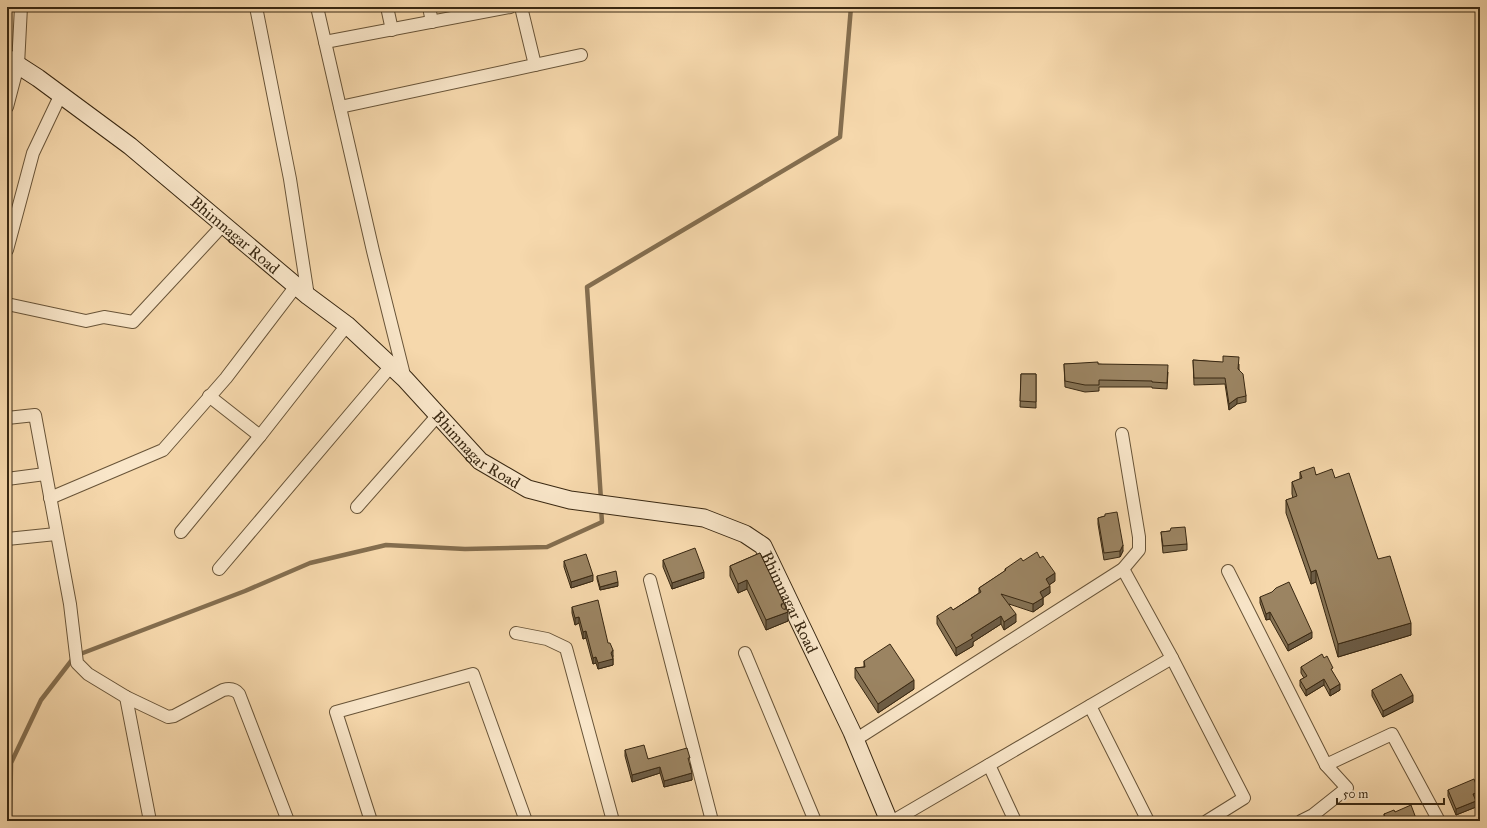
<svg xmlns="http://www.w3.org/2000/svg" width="1487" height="828" font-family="'IM FELL Great Primer',serif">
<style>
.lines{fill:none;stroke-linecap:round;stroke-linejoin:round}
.stream{stroke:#846e4f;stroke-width:4.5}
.street-casing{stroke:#685438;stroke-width:14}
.secondary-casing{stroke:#392812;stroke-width:19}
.street{stroke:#f9e6c9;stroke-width:12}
.secondary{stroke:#f9e6c9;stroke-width:17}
.wall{fill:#857254;stroke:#392812}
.shaded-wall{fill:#6c5c45;stroke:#392812}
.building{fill:#9b8462;stroke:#392812}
.labels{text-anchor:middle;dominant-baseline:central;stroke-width:3;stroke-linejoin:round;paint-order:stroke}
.street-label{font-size:16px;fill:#392812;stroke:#f9e6c9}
</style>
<rect width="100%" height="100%" fill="#f6d8ac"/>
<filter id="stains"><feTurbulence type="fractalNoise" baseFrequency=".005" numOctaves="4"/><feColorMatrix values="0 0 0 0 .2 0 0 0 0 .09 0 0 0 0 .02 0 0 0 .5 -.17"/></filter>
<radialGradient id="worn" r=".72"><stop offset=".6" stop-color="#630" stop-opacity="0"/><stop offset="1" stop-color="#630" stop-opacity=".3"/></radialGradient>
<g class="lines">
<g class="stream">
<path d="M 601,500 L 587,287 L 840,137 L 851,7"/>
<path d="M 10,821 L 11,763 L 41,700 L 75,656 L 245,591 L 310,563 L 386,545 L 465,549 L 547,547 L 602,522 L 601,508"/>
</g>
<defs>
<g id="street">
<path d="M 256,7 L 290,179 L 308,296"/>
<path d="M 317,7 L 373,251 L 405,379"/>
<path d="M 387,7 L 392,30"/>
<path d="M 429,7 L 432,22"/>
<path d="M 521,7 L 535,65"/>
<path d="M 325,42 L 510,7"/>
<path d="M 7,107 L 18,65 L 21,7"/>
<path d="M 340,107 L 581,55"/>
<path d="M 7,250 L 33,153 L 61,94"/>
<path d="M 7,304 L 86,321 L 104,317 L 133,322 L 223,225"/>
<path d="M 209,396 L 260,436"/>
<path d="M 7,418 L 35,415 L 70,604 L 77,663 L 88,674 L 126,697 L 168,717 L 174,716 L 223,690 C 230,688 235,689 239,694 L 288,821"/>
<path d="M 7,479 L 45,474"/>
<path d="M 50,498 L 163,450 L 226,378 L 296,286"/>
<path d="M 357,507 L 438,415"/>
<path d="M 181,532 L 260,436 L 347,325"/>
<path d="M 7,539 L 56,534"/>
<path d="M 219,569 L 391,366"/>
<path d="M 1123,569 L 1172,658 L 1244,798 L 1207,821"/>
<path d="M 1228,571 L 1326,765 L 1392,734 L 1439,821"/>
<path d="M 650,580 L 712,821"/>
<path d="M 516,633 L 547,639 L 566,648 L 613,821"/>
<path d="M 745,653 L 815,821"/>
<path d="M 126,697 L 150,821"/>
<path d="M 1090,706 L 1148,821"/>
<path d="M 855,740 L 1123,569 L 1139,550 L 1139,537 L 1122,434"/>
<path d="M 989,765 L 1015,821"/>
<path d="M 371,821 L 336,712 L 473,674 L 526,821"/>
<path d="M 893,821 L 1172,658"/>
<path d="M 1301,821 L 1313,815 L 1347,788 L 1326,765"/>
</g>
<g id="secondary">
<path id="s1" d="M 7,58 L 38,78 L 130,146 L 308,296 L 347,325 L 405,379 L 480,461 L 528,489 L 570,500 L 704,518 L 745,534 L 763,546 L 852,732 L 889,821"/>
</g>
</defs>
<use href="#street" class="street-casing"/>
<use href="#secondary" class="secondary-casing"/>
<use href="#street" class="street"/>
<use href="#secondary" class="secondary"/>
</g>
<g class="wall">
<path d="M 1193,360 L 1239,364 L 1239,369 L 1246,396 L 1246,402 L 1237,404 L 1229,410 L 1225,384 L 1194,385 Z"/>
<path d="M 1064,364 L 1098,364 L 1168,372 L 1167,389 L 1152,388 L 1152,387 L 1099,387 L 1099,391 L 1085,392 L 1065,387 Z"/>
<path d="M 1021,374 L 1036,374 L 1036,408 L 1020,407 Z"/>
<path d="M 1300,472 L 1335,478 L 1378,559 L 1411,635 L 1338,657 L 1316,582 L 1311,584 L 1286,513 L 1286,500 L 1293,498 L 1292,494 L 1292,482 L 1300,479 Z"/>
<path d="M 1105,516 L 1123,551 L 1120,557 L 1104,560 L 1098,524 L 1098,518 Z"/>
<path d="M 1170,531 L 1187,544 L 1187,550 L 1163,553 L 1161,532 Z"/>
<path d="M 760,553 L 788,621 L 766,630 L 747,589 L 738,593 L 730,576 L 730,566 Z"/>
<path d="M 663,560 L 704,578 L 672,589 L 663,567 Z"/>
<path d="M 564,561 L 593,581 L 571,588 L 564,567 Z"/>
<path d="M 1023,561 L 1055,581 L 1049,585 L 1050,593 L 1043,597 L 1043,605 L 1033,612 L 1009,604 L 1016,622 L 1004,630 L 1001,624 L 973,642 L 973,646 L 956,656 L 937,624 L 937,616 L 953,610 L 979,593 L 979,588 L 1005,571 L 1005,569 Z"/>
<path d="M 597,576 L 618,586 L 600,590 L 597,579 Z"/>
<path d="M 1260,597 L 1312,638 L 1288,651 L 1270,619 L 1266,620 L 1260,603 Z"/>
<path d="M 572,607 L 608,643 L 613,656 L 613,665 L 598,669 L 596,663 L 593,664 L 586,638 L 583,639 L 579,623 L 575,625 L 572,613 Z"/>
<path d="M 1324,658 L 1333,673 L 1340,690 L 1330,696 L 1324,685 L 1306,696 L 1300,686 L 1300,680 L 1304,678 L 1301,673 L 1301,667 Z"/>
<path d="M 864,661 L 914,689 L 878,713 L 855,678 L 855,668 L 864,667 Z"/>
<path d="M 1372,690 L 1413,702 L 1383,717 L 1372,696 Z"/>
<path d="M 625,750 L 648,759 L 690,764 L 692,780 L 664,787 L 660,773 L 632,782 L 625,756 Z"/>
<path d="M 1448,790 L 1479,799 L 1476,800 L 1476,807 L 1456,815 L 1448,796 Z"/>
<path d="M 1395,812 L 1417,821 L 1384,821 L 1384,814 Z"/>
</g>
<g class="shaded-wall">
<path d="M 1237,398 L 1237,404 L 1229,410 L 1229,404 Z"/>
<path d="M 1123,545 L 1123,551 L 1120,557 L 1120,551 Z"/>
<path d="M 1316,570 L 1316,582 L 1311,584 L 1311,572 Z"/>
<path d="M 704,572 L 704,578 L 672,589 L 672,583 Z"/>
<path d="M 1055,573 L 1055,581 L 1046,587 L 1046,579 Z"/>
<path d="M 593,575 L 593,581 L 571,588 L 571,582 Z"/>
<path d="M 747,580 L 747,589 L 738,593 L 738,584 Z"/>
<path d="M 618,582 L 618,586 L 600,590 L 600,587 Z"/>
<path d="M 1050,586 L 1050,593 L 1040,600 L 1040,592 Z"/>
<path d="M 1043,598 L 1043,605 L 1033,612 L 1033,604 Z"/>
<path d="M 788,612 L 788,621 L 766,630 L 766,620 Z"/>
<path d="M 1270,612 L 1270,619 L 1266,620 L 1266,614 Z"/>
<path d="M 1016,614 L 1016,622 L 1004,630 L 1004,622 Z"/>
<path d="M 1001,616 L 1001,624 L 973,642 L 973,646 L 956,656 L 956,648 L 971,635 Z"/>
<path d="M 579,617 L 579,623 L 575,625 L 575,618 Z"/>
<path d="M 1411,623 L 1411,635 L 1338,657 L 1338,644 Z"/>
<path d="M 586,631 L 586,638 L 583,639 L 583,632 Z"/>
<path d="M 1312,632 L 1312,638 L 1288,651 L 1288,645 Z"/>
<path d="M 613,650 L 613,656 L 612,659 L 613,659 L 613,665 L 598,669 L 598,663 L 611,653 Z"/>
<path d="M 596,657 L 596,663 L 593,664 L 593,658 Z"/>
<path d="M 1324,679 L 1324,685 L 1306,696 L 1306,690 Z"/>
<path d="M 914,680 L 914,689 L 878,713 L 878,704 Z"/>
<path d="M 1340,684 L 1340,690 L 1330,696 L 1330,690 Z"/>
<path d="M 1413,695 L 1413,702 L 1383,717 L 1383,711 Z"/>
<path d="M 660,767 L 660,773 L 632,782 L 632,775 Z"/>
<path d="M 692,773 L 692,780 L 664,787 L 664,781 Z"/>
<path d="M 1479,792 L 1479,799 L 1473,801 L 1473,794 Z"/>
<path d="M 1476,801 L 1476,807 L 1456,815 L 1456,809 Z"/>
</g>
<g class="building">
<path d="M 1223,356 L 1239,357 L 1238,369 L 1243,374 L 1246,396 L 1237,398 L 1229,404 L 1225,378 L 1194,378 L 1193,360 L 1223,362 Z"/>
<path d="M 1098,362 L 1098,364 L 1168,365 L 1167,383 L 1152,382 L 1152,381 L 1099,380 L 1099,385 L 1085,385 L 1065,381 L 1064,364 Z"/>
<path d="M 1021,374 L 1036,374 L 1036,402 L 1020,401 Z"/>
<path d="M 1314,467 L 1316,475 L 1332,469 L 1335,478 L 1349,473 L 1378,559 L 1390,556 L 1411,623 L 1338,644 L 1316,570 L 1311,572 L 1286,500 L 1297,496 L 1292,482 L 1302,478 L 1300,472 Z"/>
<path d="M 1117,512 L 1123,545 L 1120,551 L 1104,553 L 1098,518 L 1105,516 L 1105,514 Z"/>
<path d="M 1185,527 L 1187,544 L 1163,546 L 1161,532 L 1170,531 L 1171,528 Z"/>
<path d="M 695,548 L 704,572 L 672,583 L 663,560 Z"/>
<path d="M 1037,552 L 1040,558 L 1043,556 L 1055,573 L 1046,579 L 1050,586 L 1040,592 L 1043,598 L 1033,604 L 1001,594 L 1016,614 L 1004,622 L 1001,616 L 971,635 L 973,638 L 956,648 L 937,616 L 951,607 L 953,610 L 981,592 L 979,588 L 1006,570 L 1005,569 L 1021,558 L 1023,561 Z"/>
<path d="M 760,553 L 788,612 L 766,620 L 747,580 L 738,584 L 730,566 Z"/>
<path d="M 586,554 L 593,575 L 571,582 L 564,561 Z"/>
<path d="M 616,571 L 618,582 L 600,587 L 597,576 Z"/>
<path d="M 1289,582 L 1312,632 L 1288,645 L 1270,612 L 1266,614 L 1260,597 L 1272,592 L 1276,588 Z"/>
<path d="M 598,600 L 608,643 L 610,643 L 613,650 L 611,653 L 613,659 L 598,663 L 596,657 L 593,658 L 586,631 L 583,632 L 579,617 L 575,618 L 572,607 Z"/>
<path d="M 890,644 L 914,680 L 878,704 L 855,668 L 865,667 L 864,661 Z"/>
<path d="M 1322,654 L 1324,658 L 1327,656 L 1333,668 L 1331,669 L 1340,684 L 1330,690 L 1324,679 L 1306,690 L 1300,680 L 1307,676 L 1301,667 Z"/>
<path d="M 1401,674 L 1413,695 L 1383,711 L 1372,690 Z"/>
<path d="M 644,745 L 648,759 L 687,748 L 690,758 L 688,758 L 692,773 L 664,781 L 660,767 L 632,775 L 625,750 Z"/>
<path d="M 1474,779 L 1479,792 L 1473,794 L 1476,801 L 1456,809 L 1448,790 Z"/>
<path d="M 1411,805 L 1417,821 L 1387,821 L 1384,814 L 1394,810 L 1395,812 Z"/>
</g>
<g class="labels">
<g class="street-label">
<text stroke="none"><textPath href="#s1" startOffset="289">Bhimnagar Road</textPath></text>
<text stroke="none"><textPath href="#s1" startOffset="613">Bhimnagar Road</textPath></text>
<text stroke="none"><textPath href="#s1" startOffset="985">Bhimnagar Road</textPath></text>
</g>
</g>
<rect width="1487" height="828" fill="none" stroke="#f6d8ac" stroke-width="24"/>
<rect x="8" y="8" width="1471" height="812" fill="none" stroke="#392812" stroke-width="2"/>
<rect x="12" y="12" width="1463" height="804" fill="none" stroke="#392812"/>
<path d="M1337 798v6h107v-6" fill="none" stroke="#392812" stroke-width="2"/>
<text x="1343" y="798" font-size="12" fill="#392812" stroke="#f9e6c9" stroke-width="3" paint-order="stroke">50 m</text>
<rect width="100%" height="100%" filter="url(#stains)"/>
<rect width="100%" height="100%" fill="url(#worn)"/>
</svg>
